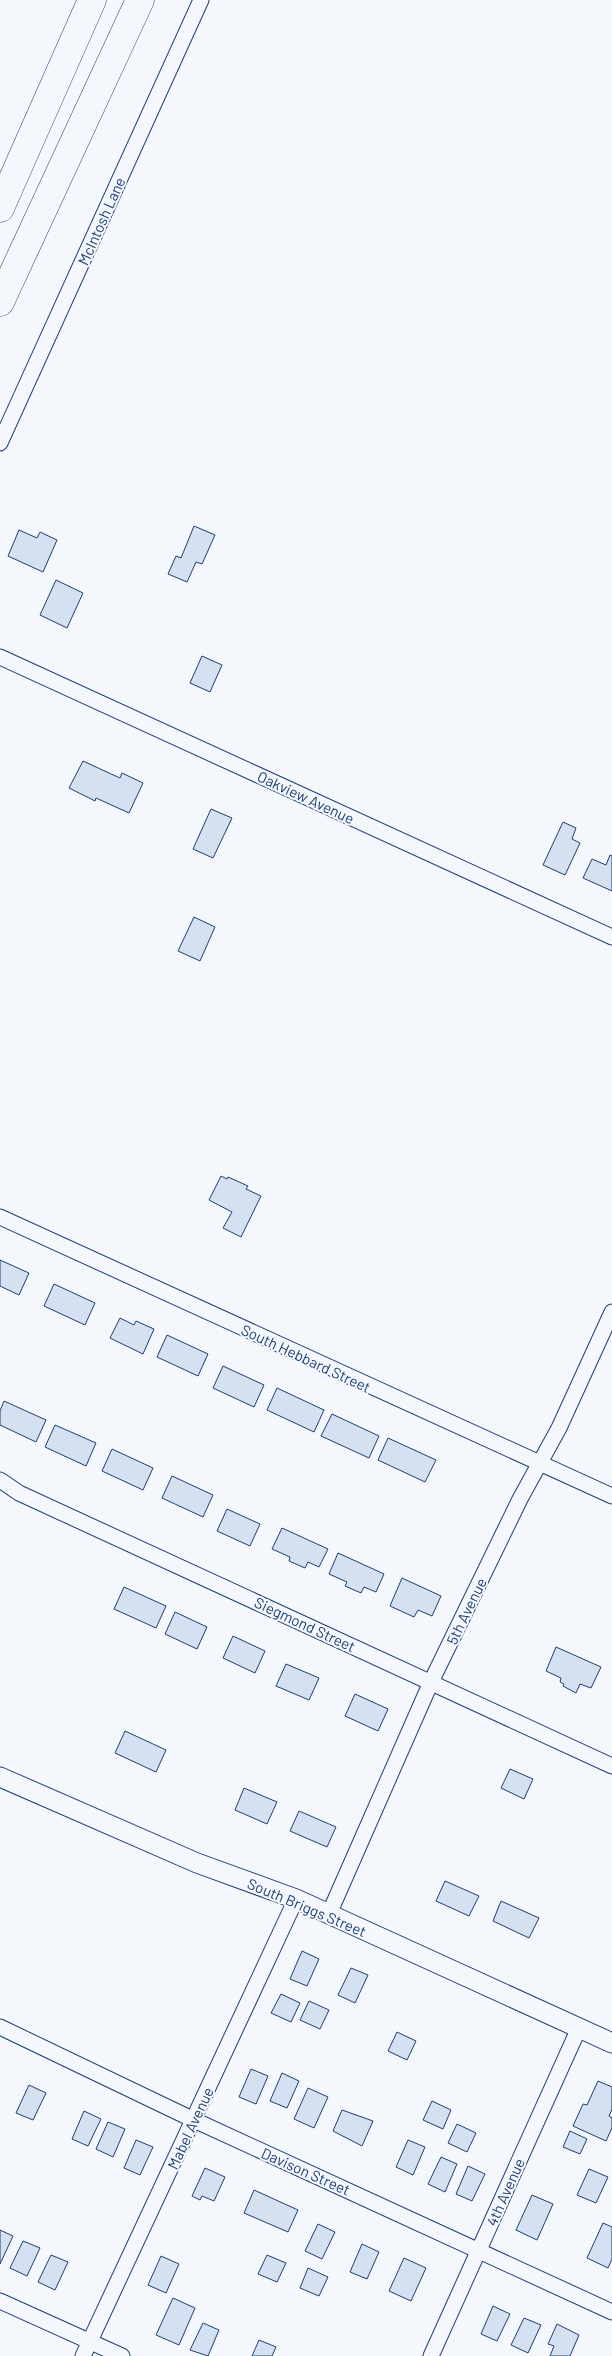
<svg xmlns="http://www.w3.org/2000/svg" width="612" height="2356" font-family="Barlow,sans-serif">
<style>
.building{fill:#d5e0f0;stroke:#1d3f73}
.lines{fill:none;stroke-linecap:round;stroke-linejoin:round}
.minor-casing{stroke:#1d3f73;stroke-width:17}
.tertiary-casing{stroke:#1d3f73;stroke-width:21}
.motorway-casing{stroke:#1d3f73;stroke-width:29}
.minor{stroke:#f4f7fb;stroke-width:15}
.tertiary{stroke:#f4f7fb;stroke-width:19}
.motorway{stroke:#f4f7fb;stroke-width:28}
.labels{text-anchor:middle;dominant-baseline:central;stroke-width:4;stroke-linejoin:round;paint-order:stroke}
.street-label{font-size:15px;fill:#1d3f73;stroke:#f4f7fb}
</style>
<rect width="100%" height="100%" fill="#f4f7fb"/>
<g class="building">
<path d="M 194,526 L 215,535 L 202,564 L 196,562 L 187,582 L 168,574 L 176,556 L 181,558 Z"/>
<path d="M 19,530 L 37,538 L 40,532 L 57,540 L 43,572 L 8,556 Z"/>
<path d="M 56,580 L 83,593 L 67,628 L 40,615 Z"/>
<path d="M 202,656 L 222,665 L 210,692 L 190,683 Z"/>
<path d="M 83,761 L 120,778 L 122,773 L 143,783 L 129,813 L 96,798 L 95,801 L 69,788 Z"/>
<path d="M 211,809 L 232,818 L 213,858 L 193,849 Z"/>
<path d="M 563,822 L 576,828 L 572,839 L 580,843 L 565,875 L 543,865 Z"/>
<path d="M 610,855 L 612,856 L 612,891 L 583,878 L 592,859 L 606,865 Z"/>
<path d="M 194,917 L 215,927 L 200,961 L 178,951 Z"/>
<path d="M 221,1176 L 227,1179 L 228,1177 L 248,1186 L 246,1189 L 261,1196 L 241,1237 L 223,1228 L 232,1212 L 209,1200 Z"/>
<path d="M 0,1260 L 29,1273 L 19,1295 L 0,1286 Z"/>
<path d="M 54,1284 L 95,1303 L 85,1325 L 44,1306 Z"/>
<path d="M 120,1318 L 134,1325 L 136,1321 L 154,1329 L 143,1354 L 110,1338 Z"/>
<path d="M 167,1335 L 208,1354 L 198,1376 L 157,1357 Z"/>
<path d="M 223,1366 L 264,1385 L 254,1407 L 213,1388 Z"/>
<path d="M 277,1388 L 324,1410 L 314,1432 L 267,1410 Z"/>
<path d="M 4,1401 L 46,1420 L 36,1442 L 0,1425 L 0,1411 Z"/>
<path d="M 332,1414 L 379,1436 L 369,1458 L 321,1436 Z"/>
<path d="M 55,1425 L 96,1443 L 86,1466 L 45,1447 Z"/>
<path d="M 388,1438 L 436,1460 L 425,1482 L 378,1460 Z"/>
<path d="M 112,1449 L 153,1468 L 143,1490 L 102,1471 Z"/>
<path d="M 172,1476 L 213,1495 L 203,1517 L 162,1498 Z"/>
<path d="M 227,1509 L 260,1524 L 250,1546 L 217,1531 Z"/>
<path d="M 282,1528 L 328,1549 L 319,1567 L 308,1562 L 305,1568 L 289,1561 L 290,1557 L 272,1549 Z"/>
<path d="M 338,1553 L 384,1574 L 376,1592 L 364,1587 L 361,1593 L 345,1586 L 347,1582 L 329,1574 Z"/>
<path d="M 402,1578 L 441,1596 L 432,1616 L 418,1610 L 414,1617 L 390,1606 Z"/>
<path d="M 124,1587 L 166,1606 L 156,1628 L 114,1609 Z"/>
<path d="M 175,1612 L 207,1627 L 197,1649 L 165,1634 Z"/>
<path d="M 233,1636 L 265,1651 L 255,1673 L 223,1658 Z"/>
<path d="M 556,1647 L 601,1667 L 591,1688 L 580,1684 L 576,1693 L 563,1686 L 564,1684 L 560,1682 L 561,1678 L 546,1671 Z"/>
<path d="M 286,1664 L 319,1678 L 309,1700 L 276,1686 Z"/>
<path d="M 355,1694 L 388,1709 L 378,1731 L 345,1716 Z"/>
<path d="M 125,1731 L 166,1750 L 156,1772 L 115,1753 Z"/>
<path d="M 510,1769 L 533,1779 L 524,1799 L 501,1788 Z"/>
<path d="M 244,1788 L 277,1802 L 267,1824 L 235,1810 Z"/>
<path d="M 299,1811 L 336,1827 L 327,1847 L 290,1831 Z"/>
<path d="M 445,1881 L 479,1896 L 469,1916 L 436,1901 Z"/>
<path d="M 501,1901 L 539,1918 L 529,1938 L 493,1921 Z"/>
<path d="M 302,1951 L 319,1959 L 307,1986 L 290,1979 Z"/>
<path d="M 351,1968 L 368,1975 L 355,2003 L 338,1995 Z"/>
<path d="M 281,1994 L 300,2003 L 291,2022 L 271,2013 Z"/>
<path d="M 309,2001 L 329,2010 L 320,2029 L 300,2020 Z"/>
<path d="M 397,2032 L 416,2041 L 407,2060 L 388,2051 Z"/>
<path d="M 251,2069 L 268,2076 L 256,2104 L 239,2097 Z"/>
<path d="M 282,2073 L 299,2081 L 287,2108 L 270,2101 Z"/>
<path d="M 598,2081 L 612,2087 L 612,2109 L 609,2116 L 612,2118 L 612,2128 L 606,2141 L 573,2126 L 583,2104 L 587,2105 Z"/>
<path d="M 29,2085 L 46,2093 L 33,2120 L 16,2113 Z"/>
<path d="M 308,2088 L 328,2097 L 314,2128 L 294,2119 Z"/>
<path d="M 432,2101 L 451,2110 L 443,2129 L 423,2120 Z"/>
<path d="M 342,2110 L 373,2121 L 362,2146 L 333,2131 Z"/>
<path d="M 84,2111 L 101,2119 L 88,2146 L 72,2139 Z"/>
<path d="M 108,2122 L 125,2129 L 113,2157 L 96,2149 Z"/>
<path d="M 457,2124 L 476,2133 L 467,2152 L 448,2143 Z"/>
<path d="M 570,2131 L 587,2139 L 580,2154 L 563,2147 Z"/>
<path d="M 136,2140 L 153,2147 L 140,2175 L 124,2168 Z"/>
<path d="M 408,2140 L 425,2147 L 413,2175 L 396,2167 Z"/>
<path d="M 441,2157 L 457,2164 L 445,2192 L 428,2184 Z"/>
<path d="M 468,2166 L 485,2174 L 472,2201 L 456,2194 Z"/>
<path d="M 205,2168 L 225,2177 L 214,2201 L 202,2196 L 200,2200 L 192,2196 Z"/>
<path d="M 589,2169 L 608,2177 L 596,2203 L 577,2195 Z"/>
<path d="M 254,2190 L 298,2210 L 288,2232 L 244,2213 Z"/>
<path d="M 532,2195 L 553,2204 L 537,2240 L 516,2230 Z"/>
<path d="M 603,2223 L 612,2227 L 612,2259 L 608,2268 L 587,2258 Z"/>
<path d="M 318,2224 L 335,2232 L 322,2259 L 305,2251 Z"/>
<path d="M 0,2230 L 13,2236 L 0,2264 Z"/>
<path d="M 23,2241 L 40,2248 L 27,2276 L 10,2268 Z"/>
<path d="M 362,2244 L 379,2252 L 367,2279 L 350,2272 Z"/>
<path d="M 51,2255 L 68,2262 L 55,2290 L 38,2282 Z"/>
<path d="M 267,2255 L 286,2263 L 277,2282 L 258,2274 Z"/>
<path d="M 161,2256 L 179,2264 L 166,2293 L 148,2285 Z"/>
<path d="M 404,2258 L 426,2268 L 411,2301 L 389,2291 Z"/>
<path d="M 308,2268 L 328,2277 L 319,2296 L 300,2288 Z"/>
<path d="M 173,2298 L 195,2308 L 179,2345 L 156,2335 Z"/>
<path d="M 493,2306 L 510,2314 L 497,2341 L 481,2334 Z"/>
<path d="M 524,2318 L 541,2325 L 528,2353 L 511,2345 Z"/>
<path d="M 203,2323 L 219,2330 L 208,2356 L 190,2350 Z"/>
<path d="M 557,2324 L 579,2335 L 570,2356 L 550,2356 L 554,2346 L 548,2344 Z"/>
<path d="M 259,2340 L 276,2347 L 272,2356 L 252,2356 Z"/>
</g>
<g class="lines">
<defs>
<g id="minor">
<path d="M 0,443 L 201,0"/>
<path d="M 0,657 L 612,937"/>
<path d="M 0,1217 L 612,1496"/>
<path d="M 0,1480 L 19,1493 L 612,1766"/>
<path d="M 329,1914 L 431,1682 L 520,1499 L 559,1428 L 612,1312"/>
<path d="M 0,2027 L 194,2120 L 612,2312"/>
<path d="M 0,2301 L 122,2356"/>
<path d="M 83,2356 L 296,1899"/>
<path d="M 431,2356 L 579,2028"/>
</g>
<path id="tertiary" d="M 0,1777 L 197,1863 L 296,1899 L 612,2043"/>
<g id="motorway">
<path d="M 0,208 L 92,0"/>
<path d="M 0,302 L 140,0"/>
</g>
</defs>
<use href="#minor" class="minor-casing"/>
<use href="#tertiary" class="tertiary-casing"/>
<use href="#motorway" class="motorway-casing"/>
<use href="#minor" class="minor"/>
<use href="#tertiary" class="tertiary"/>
<use href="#motorway" class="motorway"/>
</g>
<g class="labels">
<g class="street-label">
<text transform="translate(101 221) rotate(-66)">McIntosh Lane</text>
<text transform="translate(306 797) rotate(25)">Oakview Avenue</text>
<text transform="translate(306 1358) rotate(25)">South Hebbard Street</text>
<text transform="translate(466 1611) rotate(-64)">5th Avenue</text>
<text transform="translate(305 1624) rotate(25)">Siegmond Street</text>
<text transform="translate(307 1907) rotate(23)">South Briggs Street</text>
<text transform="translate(190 2128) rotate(-65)">Mabel Avenue</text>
<text transform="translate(306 2171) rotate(24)">Davison Street</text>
<text transform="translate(505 2192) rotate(-66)">4th Avenue</text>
</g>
</g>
</svg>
